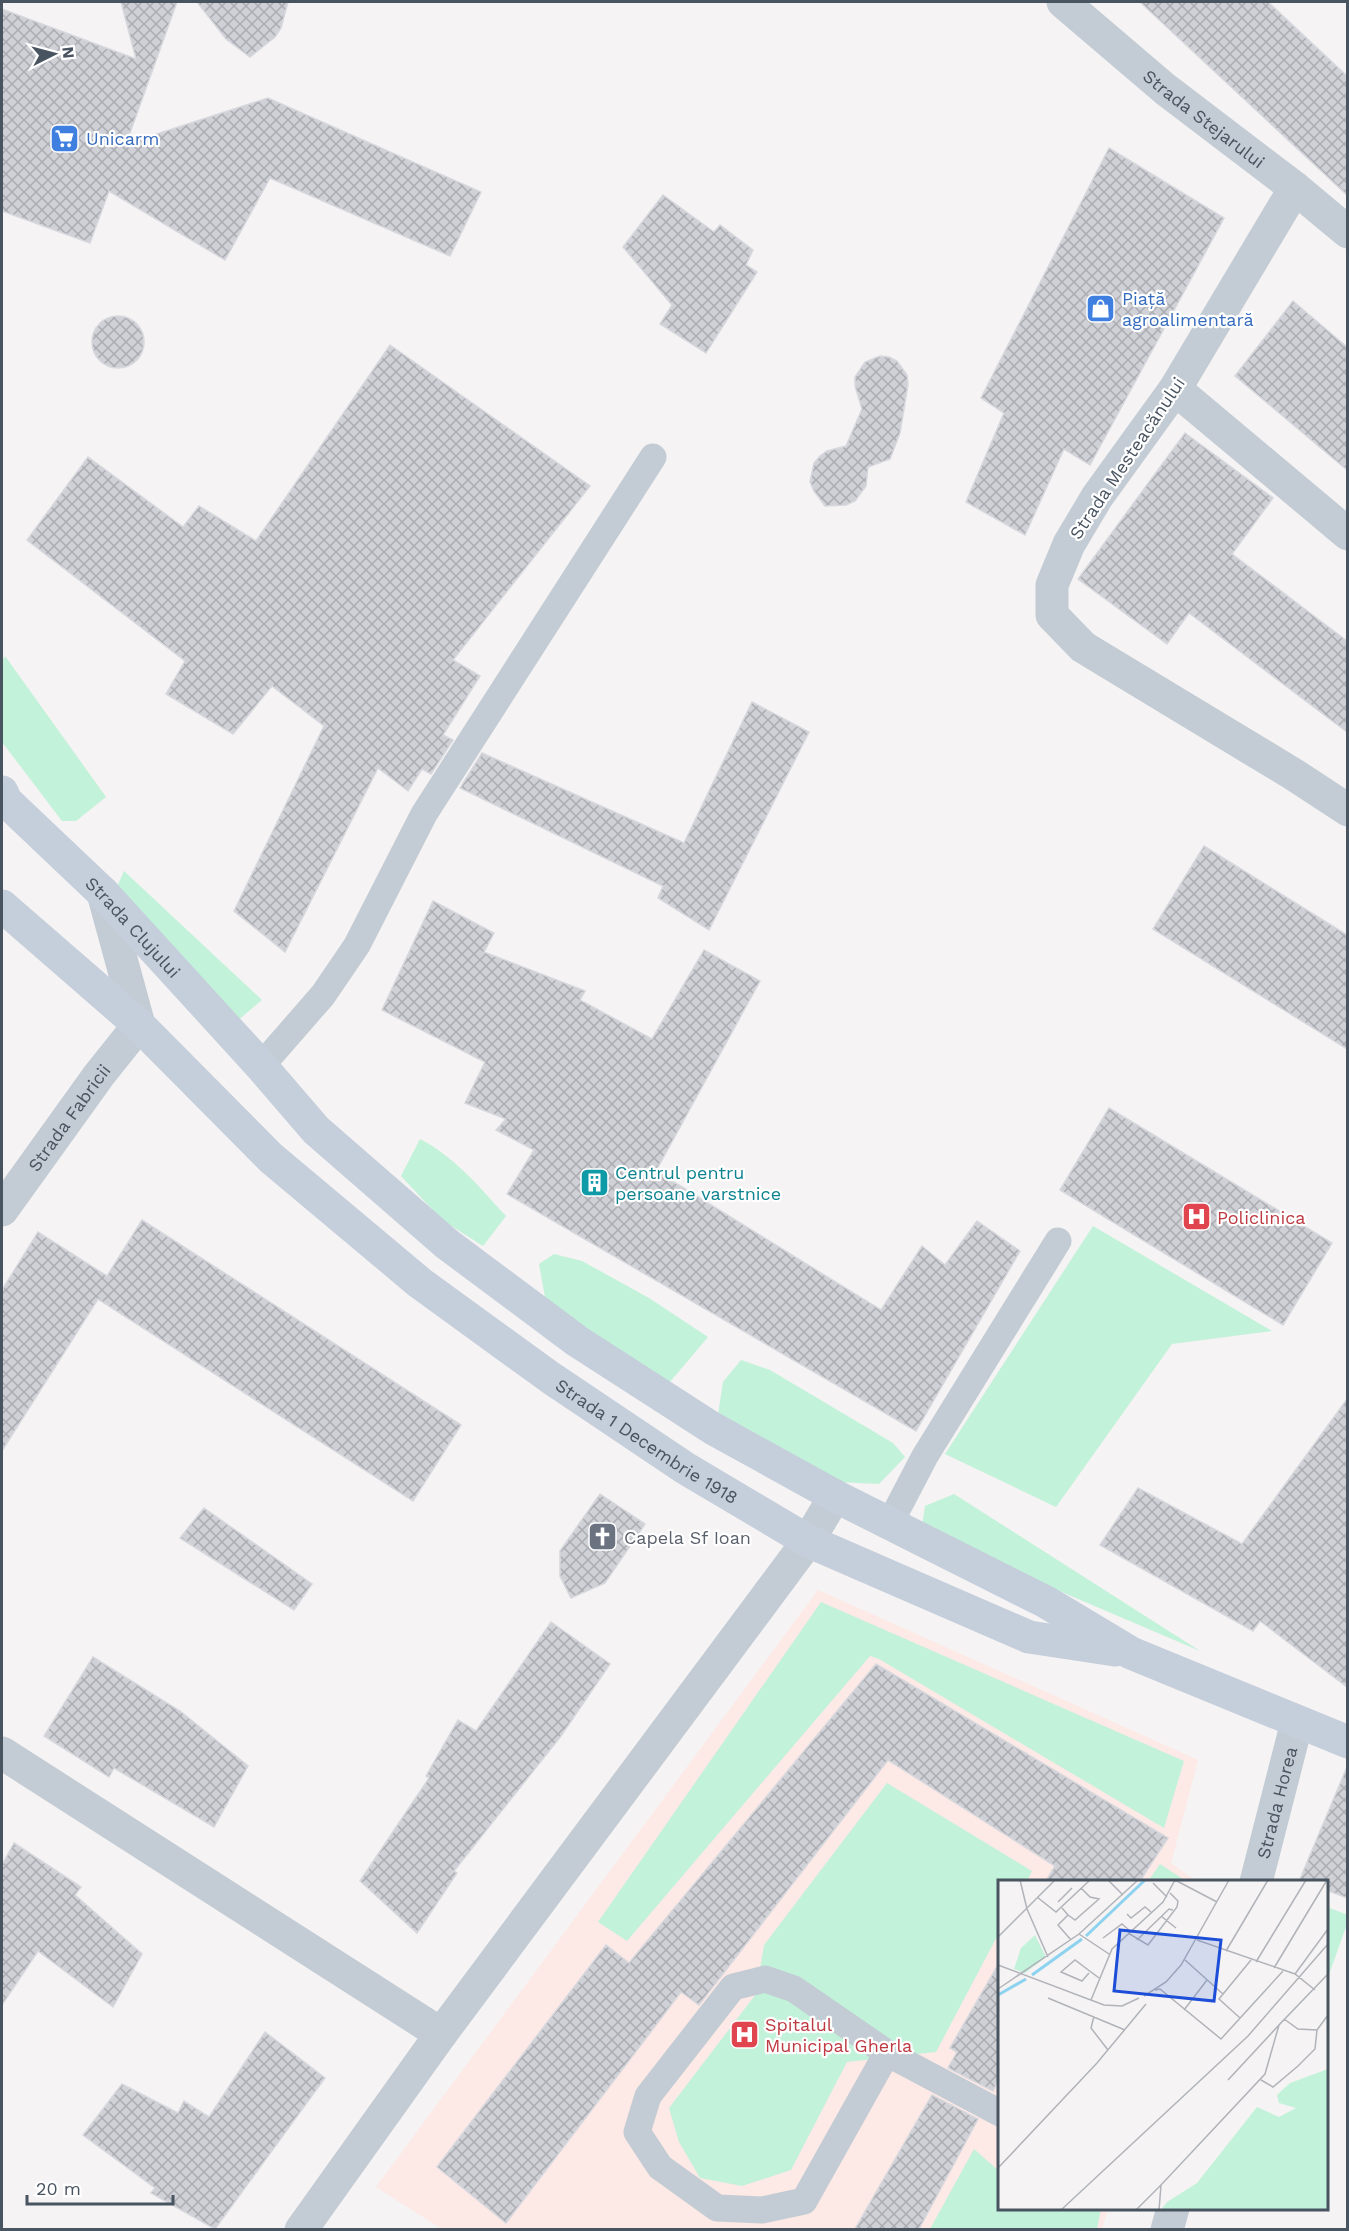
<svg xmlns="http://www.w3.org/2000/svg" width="1349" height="2231" font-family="'Work Sans',sans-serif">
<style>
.medical{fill:#fde9e5}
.grass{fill:#c2f2d9}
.building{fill:url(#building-cross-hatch);stroke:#d7d8de;stroke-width:1.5}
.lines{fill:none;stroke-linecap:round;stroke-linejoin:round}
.service{stroke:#c3ccd4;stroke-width:27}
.minor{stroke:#c3ccd4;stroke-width:33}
.tertiary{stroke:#c3ccd4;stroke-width:33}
.secondary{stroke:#c5cedb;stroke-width:33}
.labels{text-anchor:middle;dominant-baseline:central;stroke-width:4.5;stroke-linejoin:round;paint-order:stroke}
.street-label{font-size:18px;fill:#495461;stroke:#fff}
.shop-label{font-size:18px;fill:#366cbe;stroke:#fff;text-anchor:start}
.culture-label{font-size:18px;fill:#0d838f;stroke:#fff;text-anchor:start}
.health-label{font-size:18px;fill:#be3a42;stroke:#fff;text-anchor:start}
.worship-label{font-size:18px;fill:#5b616d;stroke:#fff;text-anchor:start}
.inset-river{fill:none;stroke:#8dd3f0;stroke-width:3}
.inset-road{fill:none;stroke:#b0b3b9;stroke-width:1.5}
.view{fill:#1d4ed8;fill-opacity:0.15;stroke:#1d4ed8;stroke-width:3}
.inset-edge{fill:none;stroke:#495461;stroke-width:3}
</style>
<defs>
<pattern id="building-cross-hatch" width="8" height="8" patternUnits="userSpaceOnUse" patternTransform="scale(1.5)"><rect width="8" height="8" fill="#cfd1d7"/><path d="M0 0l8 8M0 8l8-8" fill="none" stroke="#aaacb2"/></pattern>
</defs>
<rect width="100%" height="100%" fill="#f5f3f3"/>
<path class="medical" d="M 818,1590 L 1198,1760 L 1171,1863 L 1196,1881 L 1000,1882 L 1000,2208 L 1108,2209 L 1102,2229 L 442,2229 L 376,2187 Z"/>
<g class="grass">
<path d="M 5,656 L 106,797 L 76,821 L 62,821 L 2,742 L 2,662 Z"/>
<path d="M 124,871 L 262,1000 L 237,1021 L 112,898 Z"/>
<path d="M 420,1139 C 455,1157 480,1188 506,1216 L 483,1246 L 442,1220 L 401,1176 Z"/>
<path d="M 1093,1226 L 1272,1331 L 1172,1344 L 1056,1507 L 945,1454 Z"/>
<path d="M 554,1254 L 582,1261 L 649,1298 L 708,1337 L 669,1383 L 546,1303 L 539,1264 Z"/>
<path d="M 741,1360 L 770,1370 L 893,1443 L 905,1457 L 879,1484 L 837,1482 L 718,1414 L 723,1382 Z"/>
<path d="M 954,1494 L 1200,1651 L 921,1532 L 925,1506 Z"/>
<path d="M 821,1602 L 1184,1761 L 1164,1828 L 879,1659 L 870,1656 L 627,1941 L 598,1922 Z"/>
<path d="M 887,1783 L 1032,1871 L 1027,1881 L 1000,1882 L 999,1933 L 936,2052 L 847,2062 L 791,2170 L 742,2186 L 700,2178 L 679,2142 L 669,2108 L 756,1994 L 764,1945 Z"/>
<path d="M 1160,1864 L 1186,1881 L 1148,1881 Z"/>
<path d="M 1327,1907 L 1348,1915 L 1347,1924 L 1327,1980 Z"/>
<path d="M 974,2149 L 999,2171 L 1000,2208 L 1101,2209 L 1097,2229 L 930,2229 Z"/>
</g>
<g class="building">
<path d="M 121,2 L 177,2 L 126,144 L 268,98 L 481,192 L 450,256 L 270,178 L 225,260 L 109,191 L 90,243 L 2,211 L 2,9 L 136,59 Z"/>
<path d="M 197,2 L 288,2 L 281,28 L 275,37 L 250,57 L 226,39 Z"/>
<path d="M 1140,2 L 1268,2 L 1347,76 L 1347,195 Z"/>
<path d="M 1109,148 L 1224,218 L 1090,465 L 1064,449 L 1025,535 L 966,502 L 1004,413 L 981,398 Z"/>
<path d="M 663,195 L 714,232 L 720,225 L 753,250 L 746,265 L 757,272 L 706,353 L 660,324 L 672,305 L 623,247 Z"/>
<path d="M 1293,301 L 1347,347 L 1347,470 L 1235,376 Z"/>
<circle cx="118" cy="342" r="26"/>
<path d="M 390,345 L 590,486 L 453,660 L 480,676 L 443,735 L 453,740 L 431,774 L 422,769 L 408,791 L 378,768 L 285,952 L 234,911 L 324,726 L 272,686 L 233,734 L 166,694 L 185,661 L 27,540 L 88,457 L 183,527 L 199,506 L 256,541 Z"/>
<path d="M 880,356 L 889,357 L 897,361 L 907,375 L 908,384 L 900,433 L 890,459 L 868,467 L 866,486 L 855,501 L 846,505 L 825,506 L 814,491 L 810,482 L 814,463 L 820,456 L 827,451 L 846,446 L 862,409 L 855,386 L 855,377 L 865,362 Z"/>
<path d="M 1185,433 L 1273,498 L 1232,554 L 1347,641 L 1347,732 L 1189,613 L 1167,644 L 1078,579 Z"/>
<path d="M 752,702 L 809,732 L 709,930 L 658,898 L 663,886 L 460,788 L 482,753 L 684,843 Z"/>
<path d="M 1204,846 L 1347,935 L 1347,1049 L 1153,929 Z"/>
<path d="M 433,901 L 494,933 L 484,952 L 585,991 L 580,1000 L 652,1039 L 704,950 L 760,981 L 656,1171 L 881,1310 L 922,1246 L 945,1265 L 977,1221 L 1020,1251 L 916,1431 L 507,1194 L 534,1150 L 496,1130 L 506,1119 L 465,1103 L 485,1062 L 382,1010 Z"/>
<path d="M 1109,1108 L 1332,1243 L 1283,1325 L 1060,1190 Z"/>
<path d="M 142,1220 L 461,1425 L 413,1501 L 98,1299 L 2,1451 L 2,1290 L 38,1232 L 107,1276 Z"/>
<path d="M 1347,1399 L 1347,1687 L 1260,1621 L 1253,1631 L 1100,1545 L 1138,1488 L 1242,1544 Z"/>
<path d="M 600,1494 L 645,1524 L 605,1583 L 571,1598 L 560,1576 L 560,1551 Z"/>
<path d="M 204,1508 L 312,1584 L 294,1610 L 180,1538 Z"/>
<path d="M 551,1622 L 610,1664 L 561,1736 L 454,1871 L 457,1873 L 417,1933 L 360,1881 L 429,1778 L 426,1776 L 458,1720 L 476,1731 Z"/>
<path d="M 93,1657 L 180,1711 L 248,1766 L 214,1827 L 114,1768 L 109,1777 L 44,1736 Z"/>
<path d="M 876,1664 L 1168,1838 L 1140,1881 L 1046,1881 L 1055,1866 L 888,1760 L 699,2005 L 681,1992 L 506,2223 L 437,2167 L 606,1945 L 629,1963 Z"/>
<path d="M 1347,1767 L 1347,1898 L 1326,1890 L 1326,1881 L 1305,1881 L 1300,1879 Z"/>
<path d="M 14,1843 L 81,1887 L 75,1895 L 142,1954 L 113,2007 L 38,1951 L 2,2005 L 2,1865 Z"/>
<path d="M 999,1963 L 999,2078 L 993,2091 L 948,2068 L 957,2052 L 950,2048 Z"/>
<path d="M 265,2032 L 325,2078 L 215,2229 L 151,2193 L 155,2188 L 83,2135 L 122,2084 L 178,2113 L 184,2101 L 209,2117 Z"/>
<path d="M 932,2095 L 978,2119 L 919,2229 L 855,2229 Z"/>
</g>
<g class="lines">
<g class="service">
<path d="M 261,1066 L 323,995 L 357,945 L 424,814 L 653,457"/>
<path d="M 890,1523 L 925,1456 L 1058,1241"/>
<path d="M 887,2053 L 804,2201 L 762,2210 L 717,2208 L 660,2167 L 637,2132 L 648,2096 L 733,1987 L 765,1979 L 794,1989 L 887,2053 L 1000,2113"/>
</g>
<g class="minor">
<path id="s1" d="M 1063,2 L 1165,89 L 1295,188 L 1348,232"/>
<path d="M 1295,188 L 1175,389 L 1097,497 L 1069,544 L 1052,585 L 1052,615 L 1083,647 L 1293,774 L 1348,810"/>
<path d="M 1175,389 L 1348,534"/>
<path id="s2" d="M 2,1210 L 99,1075 L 139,1025 L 103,893"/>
<path d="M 2,1753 L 441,2034"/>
<path d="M 301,2230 L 441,2034 L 808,1541 L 835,1496"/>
</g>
<g class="tertiary">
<path id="s3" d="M 1256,1882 L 1297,1722"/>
<path d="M 1167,2230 L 1173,2208"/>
</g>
<g class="secondary">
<path id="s4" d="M 2,792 L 6,801 L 103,893 L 261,1066 L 316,1130 L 447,1244 L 577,1341 L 712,1428 L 835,1496 L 1046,1602 L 1131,1653 L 1348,1742"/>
<path id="s5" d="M 2,906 L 139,1025 L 271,1158 L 420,1283 L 551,1378 L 685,1468 L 808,1541 L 1029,1637 L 1115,1650"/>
</g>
</g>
<defs>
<symbol id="supermarket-square" viewBox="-11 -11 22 22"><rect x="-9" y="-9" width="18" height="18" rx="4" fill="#3f7fe0" stroke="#fff"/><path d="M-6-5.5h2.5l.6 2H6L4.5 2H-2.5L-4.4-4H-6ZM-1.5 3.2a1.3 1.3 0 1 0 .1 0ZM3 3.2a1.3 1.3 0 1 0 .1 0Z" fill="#fff"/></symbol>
<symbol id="shop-square" viewBox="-11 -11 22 22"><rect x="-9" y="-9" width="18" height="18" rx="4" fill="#3f7fe0" stroke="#fff"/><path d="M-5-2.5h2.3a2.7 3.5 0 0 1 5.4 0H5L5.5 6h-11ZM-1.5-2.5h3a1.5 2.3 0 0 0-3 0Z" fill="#fff"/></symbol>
<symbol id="building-square" viewBox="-11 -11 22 22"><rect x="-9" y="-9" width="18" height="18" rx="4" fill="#0f9aa8" stroke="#fff"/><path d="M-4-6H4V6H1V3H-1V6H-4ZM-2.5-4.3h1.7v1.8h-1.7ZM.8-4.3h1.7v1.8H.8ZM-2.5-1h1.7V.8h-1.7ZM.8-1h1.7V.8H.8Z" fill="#fff"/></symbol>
<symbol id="hospital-square" viewBox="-11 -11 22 22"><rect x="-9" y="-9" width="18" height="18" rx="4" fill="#e0444e" stroke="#fff"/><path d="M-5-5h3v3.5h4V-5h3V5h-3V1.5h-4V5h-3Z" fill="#fff"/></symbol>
<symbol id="church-square" viewBox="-11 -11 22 22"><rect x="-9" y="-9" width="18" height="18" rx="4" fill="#6b7280" stroke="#fff"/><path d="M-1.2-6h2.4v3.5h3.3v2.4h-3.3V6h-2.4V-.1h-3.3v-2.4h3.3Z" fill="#fff"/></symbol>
</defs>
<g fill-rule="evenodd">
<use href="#supermarket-square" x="48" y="122" width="33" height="33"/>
<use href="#shop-square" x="1084" y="292" width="33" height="33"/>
<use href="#building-square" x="578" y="1166" width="33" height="33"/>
<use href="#hospital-square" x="1180" y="1200" width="33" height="33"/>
<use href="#church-square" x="586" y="1520" width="33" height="33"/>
<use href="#hospital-square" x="728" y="2018" width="33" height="33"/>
</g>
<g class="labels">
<g class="street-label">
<text stroke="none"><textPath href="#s1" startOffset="183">Strada Stejarului</textPath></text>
<text transform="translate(1127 458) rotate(-56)">Strada Mesteacănului</text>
<text stroke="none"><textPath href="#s4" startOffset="189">Strada Clujului</textPath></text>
<text stroke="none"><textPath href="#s2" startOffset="114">Strada Fabricii</textPath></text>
<text stroke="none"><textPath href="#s5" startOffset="840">Strada 1 Decembrie 1918</textPath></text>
<text stroke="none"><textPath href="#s3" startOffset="82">Strada Horea</textPath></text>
</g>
<g class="shop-label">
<text x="86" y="138">Unicarm</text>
<text x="1122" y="298">Piață<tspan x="1122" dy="21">agroalimentară</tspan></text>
</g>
<g class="culture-label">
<text x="615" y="1172">Centrul pentru<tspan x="615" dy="21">persoane varstnice</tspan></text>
</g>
<g class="health-label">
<text x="1217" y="1217">Policlinica</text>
<text x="765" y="2024">Spitalul<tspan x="765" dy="21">Municipal Gherla</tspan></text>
</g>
<g class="worship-label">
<text x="624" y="1537">Capela Sf Ioan</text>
</g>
</g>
<g transform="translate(998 1880)">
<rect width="330" height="330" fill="#f5f3f3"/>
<path d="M 330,189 L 330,330 L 163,330 L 169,322 L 199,303 L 259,227 L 281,237 L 298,228 L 281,223 L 279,215 L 292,203 Z" fill="#c2f2d9"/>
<path d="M 37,55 L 48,77 L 27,93 L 16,89 L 23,68 Z" fill="#c2f2d9"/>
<path class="inset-river" d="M 88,56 L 147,0M 34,95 L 84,59M 0,115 L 28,99"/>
<path class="inset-road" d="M 22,0 L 29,29 L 50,77M 110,0 L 125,15M 177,0 L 219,22M 155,3 L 169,17M 39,17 L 58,32 L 92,0M 60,22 L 74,8M 64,28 L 70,35 L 60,45 L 73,60M 129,34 L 133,38 L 147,27 L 153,32M 70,35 L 77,40 L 101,19 L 92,17 L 83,8M 163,36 L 178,48M 130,53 L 150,65 L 179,27 L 180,21 L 172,13M 81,54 L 111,74M 0,57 L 57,0M 105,58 L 124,44 L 132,51M 139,60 L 171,29 L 175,30M 199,60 L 297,94 L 317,110M 228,71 L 270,0M 187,80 L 225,114M 258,82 L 308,0M 0,85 L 106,125 L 124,126 L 141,118M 276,88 L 329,0M 91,93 L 84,101 L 63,92 L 77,80 L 101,98M 297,94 L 330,49M 0,109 L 81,54 L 140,0M 157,110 L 162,109 L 223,159 L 285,91M 146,116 L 168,102 L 183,85 L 231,0M 50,118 L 127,150M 93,120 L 114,69 L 165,22 L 177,0M 186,130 L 209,100M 96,136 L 93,148 L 110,170M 242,138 L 221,119 L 253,80M 286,139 L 300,149 L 319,150M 319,150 L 330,135M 230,200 L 281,145M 263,200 L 275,207 L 300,186 L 317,169 L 319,150M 0,288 L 99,183 L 148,124M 63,330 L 250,156 L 330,64M 138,330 L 163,305M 161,330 L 163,305 L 267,194 L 281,145 L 330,94"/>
<path class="view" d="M 122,50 L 223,60 L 216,121 L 116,111 Z"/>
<rect width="330" height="330" class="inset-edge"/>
</g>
<rect width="1349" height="2231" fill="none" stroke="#495461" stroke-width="6"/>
<g transform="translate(54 54) rotate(84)" stroke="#ffffff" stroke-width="4.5" paint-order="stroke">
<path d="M0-4.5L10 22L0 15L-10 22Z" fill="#495461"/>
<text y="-9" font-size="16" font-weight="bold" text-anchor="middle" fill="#495461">N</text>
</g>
<path d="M27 2195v9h146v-9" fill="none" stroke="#495461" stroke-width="3"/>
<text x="36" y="2195" font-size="18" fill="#495461" stroke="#ffffff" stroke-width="4.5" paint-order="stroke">20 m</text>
</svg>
